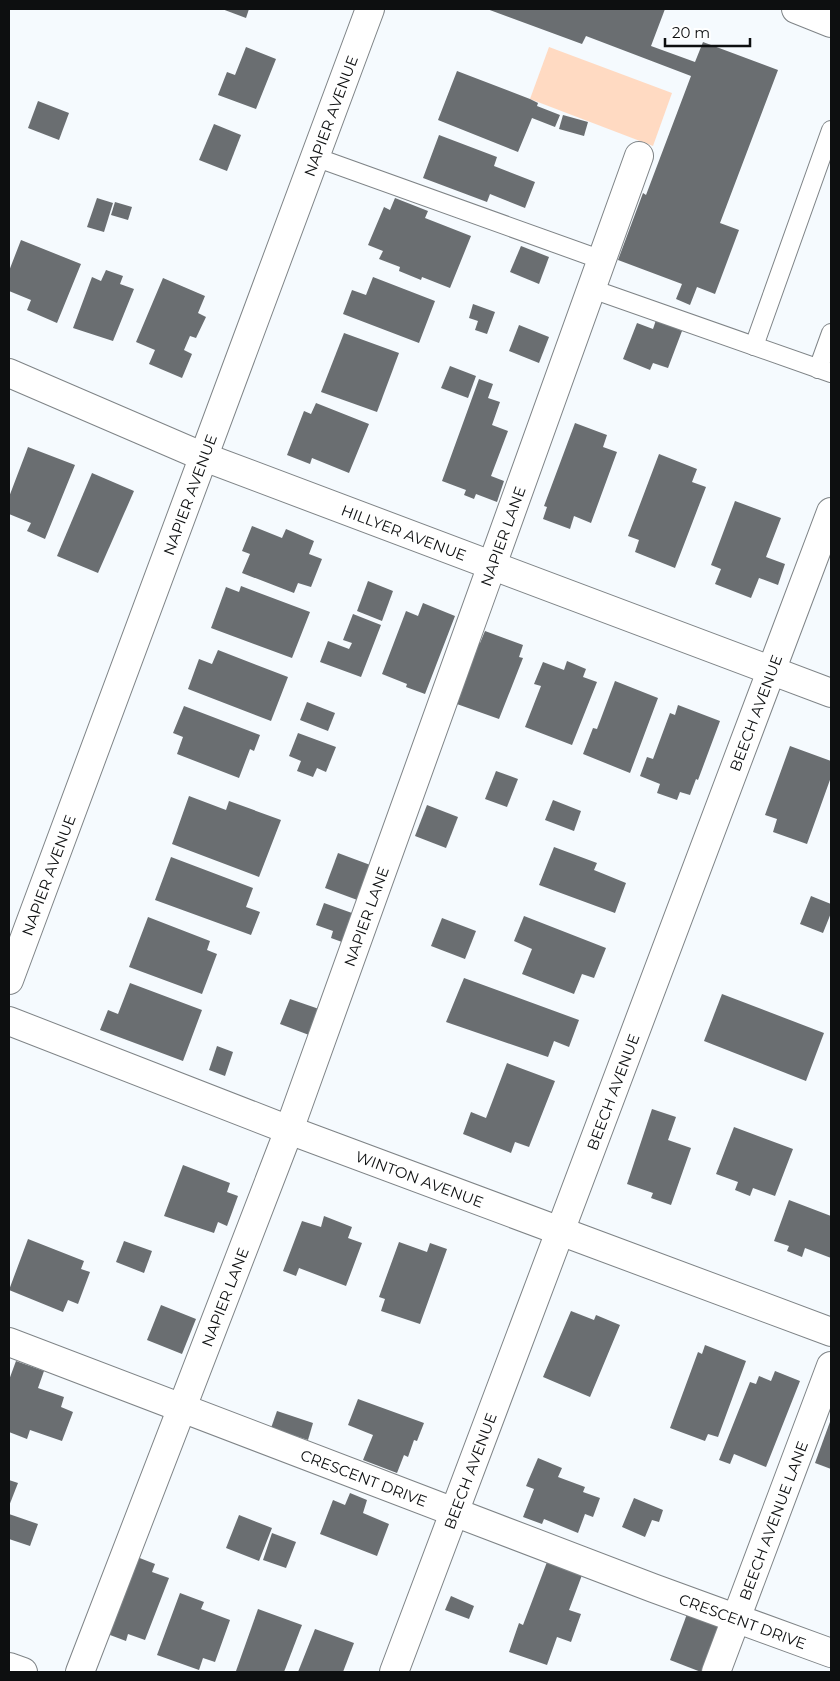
<svg xmlns="http://www.w3.org/2000/svg" width="840" height="1681" font-family="Montserrat,sans-serif">
<style>
.green{fill:#ffdac2}
.building{fill:#6a6e71}
.lines{fill:none;stroke-linecap:round;stroke-linejoin:round}
.lane-casing{stroke:#7f8487;stroke-width:20}
.street-casing{stroke:#7f8487;stroke-width:30}
.secondary-casing{stroke:#7f8487;stroke-width:30}
.lane{stroke:#fff;stroke-width:18}
.street{stroke:#fff;stroke-width:28}
.secondary{stroke:#fff;stroke-width:28}
.labels{text-anchor:middle;dominant-baseline:central;stroke-width:4;stroke-linejoin:round;paint-order:stroke}
.street-label{font-size:15px;fill:#0d0f10;stroke:#fff}
</style>
<rect width="100%" height="100%" fill="#f5fafe"/>
<path class="green" d="M 549,47 L 672,93 L 653,146 L 530,99 Z"/>
<g class="building">
<path d="M 222,9 L 249,9 L 246,18 Z"/>
<path d="M 487,9 L 665,9 L 651,46 L 695,62 L 703,42 L 778,70 L 720,223 L 739,230 L 715,294 L 697,287 L 690,305 L 676,299 L 682,284 L 618,260 L 643,193 L 646,195 L 691,76 L 586,36 L 582,44 Z"/>
<path d="M 246,47 L 276,59 L 256,109 L 218,95 L 227,72 L 235,75 Z"/>
<path d="M 457,71 L 530,99 L 538,103 L 537,106 L 560,115 L 555,127 L 532,118 L 518,152 L 438,120 Z"/>
<path d="M 38,101 L 69,113 L 59,140 L 28,128 Z"/>
<path d="M 563,115 L 588,122 L 584,136 L 559,129 Z"/>
<path d="M 214,124 L 241,135 L 227,171 L 199,160 Z"/>
<path d="M 439,135 L 497,157 L 494,166 L 535,182 L 525,208 L 490,194 L 487,202 L 423,178 Z"/>
<path d="M 97,198 L 113,203 L 104,232 L 87,227 Z"/>
<path d="M 395,198 L 428,211 L 425,218 L 471,236 L 450,288 L 422,277 L 421,280 L 399,271 L 400,267 L 379,259 L 383,251 L 368,245 L 384,207 L 390,210 Z"/>
<path d="M 115,202 L 132,207 L 128,220 L 111,215 Z"/>
<path d="M 21,240 L 81,264 L 57,323 L 27,310 L 31,300 L 9,291 L 9,271 Z"/>
<path d="M 521,246 L 549,257 L 539,284 L 510,272 Z"/>
<path d="M 106,270 L 123,276 L 120,284 L 134,289 L 113,341 L 73,328 L 92,277 L 101,281 Z"/>
<path d="M 373,277 L 435,301 L 419,343 L 343,314 L 352,290 L 366,295 Z"/>
<path d="M 163,278 L 205,296 L 198,313 L 206,317 L 196,338 L 190,336 L 184,350 L 192,354 L 182,378 L 149,364 L 155,350 L 136,342 Z"/>
<path d="M 473,304 L 495,312 L 487,334 L 475,330 L 478,321 L 469,318 Z"/>
<path d="M 656,320 L 682,331 L 668,368 L 653,363 L 650,370 L 623,359 L 637,323 L 653,329 Z"/>
<path d="M 519,325 L 549,337 L 539,363 L 509,351 Z"/>
<path d="M 344,333 L 399,353 L 377,412 L 321,392 Z"/>
<path d="M 450,366 L 476,376 L 468,398 L 441,388 Z"/>
<path d="M 479,379 L 493,384 L 488,398 L 500,402 L 492,425 L 508,431 L 491,476 L 504,481 L 497,502 L 476,494 L 474,499 L 464,495 L 466,490 L 442,481 Z"/>
<path d="M 316,403 L 369,424 L 349,473 L 312,458 L 310,464 L 287,455 L 304,411 L 311,414 Z"/>
<path d="M 575,423 L 607,435 L 603,447 L 617,452 L 591,523 L 574,516 L 570,529 L 543,519 L 547,507 L 544,506 Z"/>
<path d="M 28,447 L 75,465 L 45,539 L 27,531 L 31,523 L 9,514 L 9,497 Z"/>
<path d="M 659,454 L 697,469 L 692,482 L 706,487 L 675,568 L 635,552 L 639,540 L 628,536 Z"/>
<path d="M 92,473 L 134,491 L 98,573 L 57,556 Z"/>
<path d="M 735,501 L 781,518 L 766,557 L 785,564 L 778,585 L 759,578 L 751,598 L 715,584 L 721,569 L 711,565 Z"/>
<path d="M 252,526 L 282,538 L 286,529 L 314,541 L 309,554 L 322,559 L 311,587 L 298,583 L 294,593 L 242,573 L 250,554 L 242,551 Z"/>
<path d="M 368,581 L 393,591 L 382,621 L 357,611 Z"/>
<path d="M 241,586 L 310,612 L 292,658 L 211,628 L 226,587 L 239,592 Z"/>
<path d="M 423,603 L 455,616 L 425,694 L 406,687 L 407,684 L 382,674 L 406,611 L 418,616 Z"/>
<path d="M 353,614 L 381,625 L 361,677 L 320,662 L 328,641 L 349,649 L 352,643 L 343,640 Z"/>
<path d="M 485,631 L 523,645 L 519,657 L 523,658 L 499,719 L 454,703 L 477,641 L 480,643 Z"/>
<path d="M 218,650 L 288,677 L 271,721 L 188,689 L 199,659 L 212,664 Z"/>
<path d="M 567,661 L 586,669 L 583,677 L 597,682 L 572,745 L 525,727 L 541,686 L 534,684 L 543,662 L 564,670 Z"/>
<path d="M 615,681 L 658,698 L 630,773 L 583,754 L 593,728 L 597,729 Z"/>
<path d="M 307,702 L 335,713 L 328,731 L 300,720 Z"/>
<path d="M 678,705 L 720,721 L 698,780 L 696,779 L 690,795 L 680,792 L 677,800 L 657,793 L 660,784 L 640,776 L 647,757 L 653,759 L 670,713 L 675,715 Z"/>
<path d="M 184,706 L 260,735 L 254,751 L 250,749 L 239,778 L 177,754 L 183,737 L 173,733 Z"/>
<path d="M 298,733 L 336,747 L 326,772 L 317,768 L 313,777 L 297,771 L 301,761 L 289,756 Z"/>
<path d="M 790,746 L 831,761 L 831,777 L 807,844 L 773,832 L 777,819 L 765,815 Z"/>
<path d="M 496,771 L 518,779 L 507,807 L 485,799 Z"/>
<path d="M 189,796 L 226,810 L 229,801 L 281,820 L 259,877 L 172,844 Z"/>
<path d="M 553,800 L 581,811 L 574,831 L 545,820 Z"/>
<path d="M 427,805 L 458,817 L 446,848 L 415,836 Z"/>
<path d="M 554,847 L 597,863 L 594,870 L 626,883 L 615,913 L 539,885 Z"/>
<path d="M 338,853 L 373,866 L 360,901 L 325,888 Z"/>
<path d="M 171,857 L 253,888 L 246,907 L 260,912 L 251,935 L 155,900 Z"/>
<path d="M 811,896 L 831,904 L 831,913 L 823,933 L 800,924 Z"/>
<path d="M 324,903 L 352,913 L 342,942 L 331,938 L 333,931 L 316,925 Z"/>
<path d="M 524,916 L 606,948 L 594,978 L 582,974 L 574,994 L 522,974 L 532,949 L 514,941 Z"/>
<path d="M 148,917 L 210,941 L 207,950 L 217,954 L 202,994 L 129,967 Z"/>
<path d="M 442,918 L 476,931 L 465,959 L 431,946 Z"/>
<path d="M 464,978 L 579,1020 L 569,1047 L 554,1041 L 548,1057 L 446,1022 Z"/>
<path d="M 130,983 L 202,1010 L 183,1061 L 100,1030 L 108,1010 L 118,1014 Z"/>
<path d="M 722,994 L 824,1033 L 806,1081 L 704,1041 Z"/>
<path d="M 290,999 L 319,1009 L 309,1035 L 280,1024 Z"/>
<path d="M 217,1046 L 233,1052 L 225,1076 L 209,1070 Z"/>
<path d="M 507,1063 L 555,1081 L 529,1147 L 515,1142 L 511,1153 L 463,1134 L 471,1112 L 486,1118 Z"/>
<path d="M 652,1109 L 676,1117 L 668,1140 L 691,1148 L 671,1205 L 651,1198 L 653,1193 L 627,1184 Z"/>
<path d="M 734,1127 L 793,1149 L 775,1196 L 753,1188 L 750,1196 L 735,1190 L 738,1182 L 716,1174 Z"/>
<path d="M 183,1165 L 230,1183 L 227,1192 L 238,1196 L 227,1226 L 218,1222 L 214,1233 L 164,1216 Z"/>
<path d="M 789,1200 L 831,1216 L 831,1258 L 805,1248 L 802,1257 L 787,1251 L 789,1246 L 774,1241 Z"/>
<path d="M 324,1216 L 352,1227 L 348,1238 L 362,1243 L 346,1286 L 299,1268 L 296,1276 L 283,1271 L 302,1221 L 321,1227 Z"/>
<path d="M 28,1239 L 84,1261 L 81,1269 L 90,1272 L 78,1304 L 68,1300 L 63,1312 L 9,1290 Z"/>
<path d="M 124,1241 L 152,1251 L 144,1273 L 116,1262 Z"/>
<path d="M 399,1242 L 427,1252 L 430,1243 L 447,1249 L 420,1324 L 381,1311 L 385,1299 L 379,1297 Z"/>
<path d="M 161,1305 L 196,1319 L 182,1354 L 147,1340 Z"/>
<path d="M 571,1311 L 594,1320 L 596,1315 L 620,1325 L 590,1397 L 543,1377 Z"/>
<path d="M 705,1345 L 746,1361 L 718,1437 L 708,1434 L 705,1441 L 670,1428 L 698,1352 L 702,1354 Z"/>
<path d="M 16,1361 L 44,1371 L 38,1388 L 64,1397 L 61,1407 L 73,1412 L 62,1441 L 30,1430 L 27,1439 L 9,1432 L 9,1380 Z"/>
<path d="M 775,1371 L 800,1381 L 766,1467 L 734,1454 L 730,1464 L 719,1460 L 750,1382 L 756,1384 L 759,1376 L 771,1381 Z"/>
<path d="M 358,1399 L 424,1423 L 417,1441 L 414,1440 L 408,1457 L 404,1455 L 397,1473 L 363,1460 L 373,1435 L 348,1425 Z"/>
<path d="M 277,1411 L 313,1423 L 308,1440 L 271,1428 Z"/>
<path d="M 831,1419 L 831,1469 L 815,1463 Z"/>
<path d="M 538,1458 L 562,1468 L 558,1477 L 585,1487 L 583,1492 L 600,1498 L 593,1517 L 585,1514 L 578,1533 L 544,1519 L 542,1524 L 523,1517 L 534,1489 L 526,1486 Z"/>
<path d="M 9,1480 L 18,1483 L 9,1506 Z"/>
<path d="M 350,1493 L 367,1500 L 363,1513 L 389,1524 L 377,1556 L 320,1534 L 333,1500 L 345,1505 Z"/>
<path d="M 634,1498 L 663,1510 L 659,1522 L 652,1520 L 645,1537 L 622,1527 Z"/>
<path d="M 9,1514 L 38,1524 L 30,1546 L 9,1539 Z"/>
<path d="M 239,1515 L 272,1528 L 259,1561 L 226,1548 Z"/>
<path d="M 272,1533 L 296,1542 L 286,1568 L 263,1560 Z"/>
<path d="M 132,1555 L 155,1564 L 152,1572 L 169,1578 L 145,1640 L 128,1634 L 126,1641 L 102,1632 Z"/>
<path d="M 547,1562 L 582,1575 L 569,1610 L 581,1614 L 571,1642 L 557,1637 L 547,1665 L 509,1652 L 519,1623 L 523,1625 Z"/>
<path d="M 180,1593 L 204,1602 L 201,1609 L 230,1620 L 215,1662 L 203,1658 L 199,1670 L 157,1655 Z"/>
<path d="M 451,1596 L 474,1606 L 469,1619 L 445,1610 Z"/>
<path d="M 258,1609 L 302,1625 L 284,1672 L 241,1672 L 236,1671 Z"/>
<path d="M 687,1614 L 718,1626 L 701,1672 L 670,1660 Z"/>
<path d="M 315,1629 L 354,1643 L 343,1672 L 298,1672 Z"/>
</g>
<g class="lines">
<defs>
<g id="lane">
<path d="M 315,157 L 602,260"/>
<path d="M 592,289 L 831,373"/>
<path d="M 754,346 L 831,130"/>
<path d="M 818,369 L 831,333"/>
</g>
<g id="street">
<path d="M 796,9 L 831,23"/>
<path id="s1" d="M 9,373 L 204,457 L 831,693"/>
<path id="s2" d="M 9,1021 L 289,1130 L 831,1332"/>
<path id="s3" d="M 9,1342 L 653,1588 L 831,1653"/>
<path d="M 9,1667 L 23,1672"/>
<path id="s4" d="M 80,1672 L 289,1130 L 639,156"/>
<path id="s5" d="M 394,1672 L 831,512"/>
<path id="s6" d="M 716,1672 L 831,1366"/>
</g>
<g id="secondary">
<path id="s7" d="M 9,980 L 370,9"/>
</g>
</defs>
<use href="#lane" class="lane-casing"/>
<use href="#street" class="street-casing"/>
<use href="#secondary" class="secondary-casing"/>
<use href="#lane" class="lane"/>
<use href="#street" class="street"/>
<use href="#secondary" class="secondary"/>
</g>
<g class="labels">
<g class="street-label">
<text stroke="none"><textPath href="#s7" startOffset="922">NAPIER AVENUE</textPath></text>
<text stroke="none"><textPath href="#s7" startOffset="518">NAPIER AVENUE</textPath></text>
<text stroke="none"><textPath href="#s1" startOffset="426">HILLYER AVENUE</textPath></text>
<text stroke="none"><textPath href="#s4" startOffset="1212">NAPIER LANE</textPath></text>
<text stroke="none"><textPath href="#s5" startOffset="1025">BEECH AVENUE</textPath></text>
<text stroke="none"><textPath href="#s7" startOffset="112">NAPIER AVENUE</textPath></text>
<text stroke="none"><textPath href="#s4" startOffset="808">NAPIER LANE</textPath></text>
<text stroke="none"><textPath href="#s5" startOffset="620">BEECH AVENUE</textPath></text>
<text stroke="none"><textPath href="#s2" startOffset="440">WINTON AVENUE</textPath></text>
<text stroke="none"><textPath href="#s4" startOffset="402">NAPIER LANE</textPath></text>
<text stroke="none"><textPath href="#s5" startOffset="215">BEECH AVENUE</textPath></text>
<text stroke="none"><textPath href="#s3" startOffset="380">CRESCENT DRIVE</textPath></text>
<text stroke="none"><textPath href="#s6" startOffset="162">BEECH AVENUE LANE</textPath></text>
<text stroke="none"><textPath href="#s3" startOffset="785">CRESCENT DRIVE</textPath></text>
</g>
</g>
<rect width="840" height="1681" fill="none" stroke="#0d0f10" stroke-width="20"/>
<path d="M665 38v8h85v-8" fill="none" stroke="#0d0f10" stroke-width="2.5"/>
<text x="672" y="38" font-size="15" fill="#0d0f10" stroke="#ffffff" stroke-width="4" paint-order="stroke">20 m</text>
</svg>
